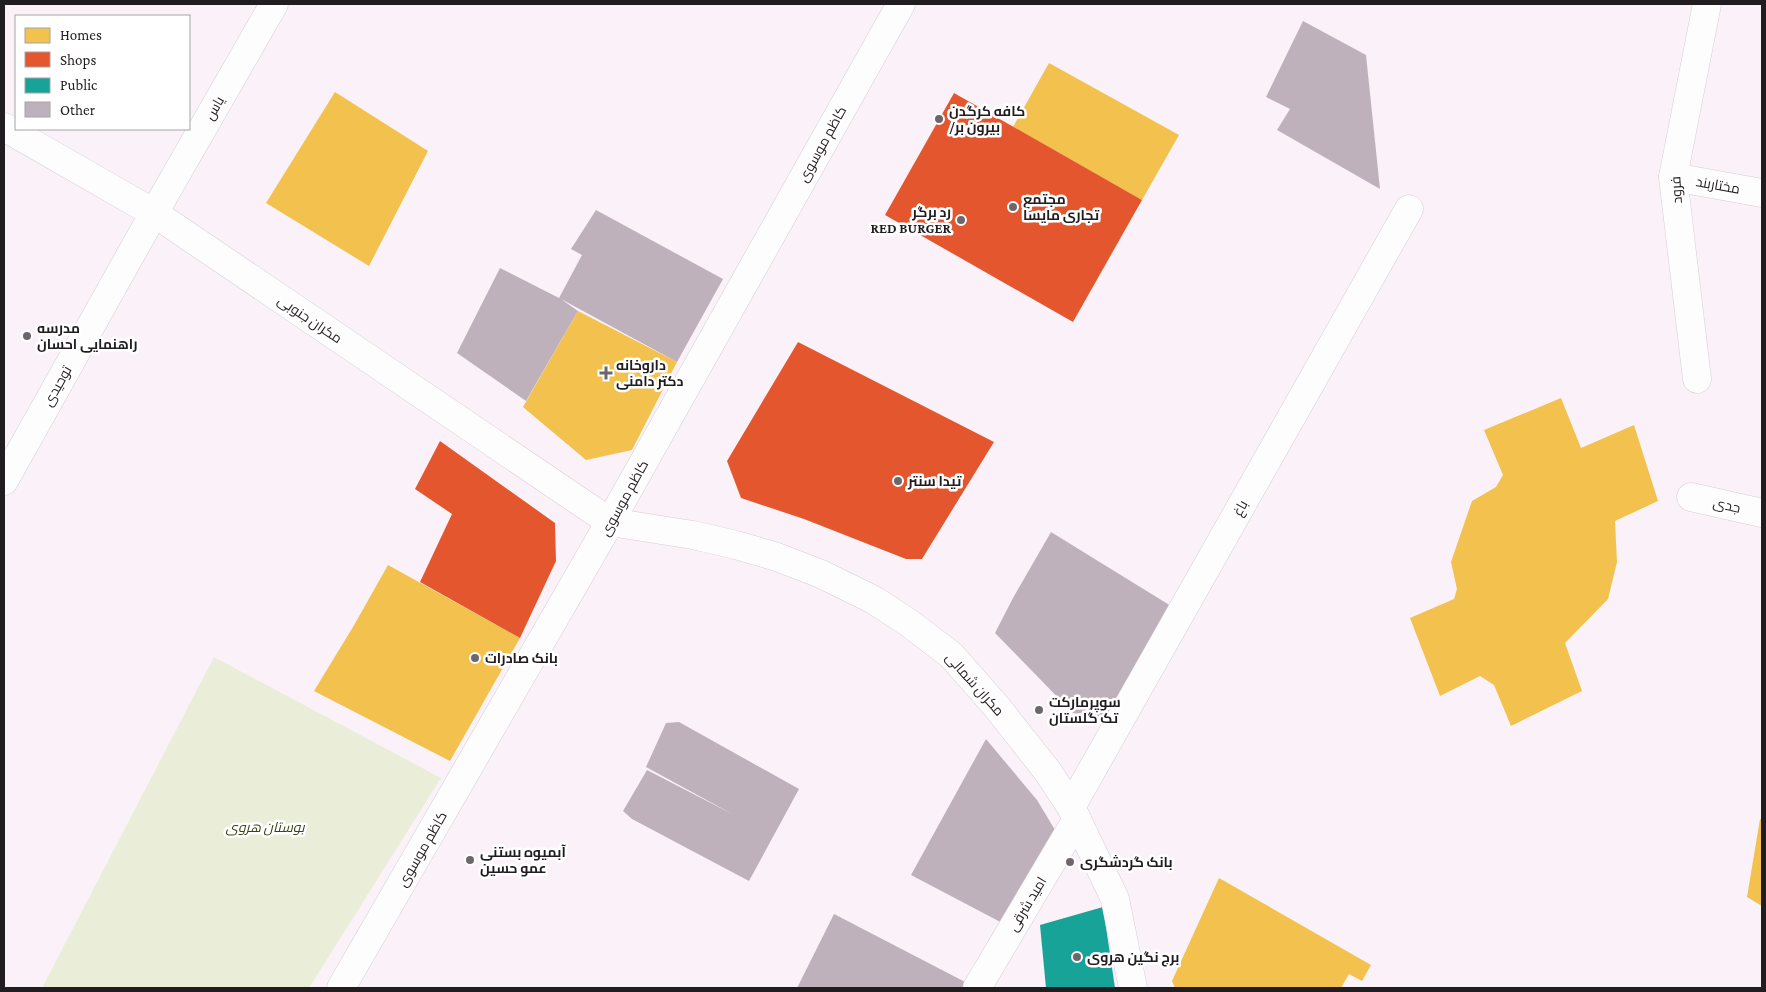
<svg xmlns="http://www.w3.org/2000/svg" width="1766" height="992" font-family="'Crimson Pro',Cairo,serif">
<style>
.green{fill:#eaeed9}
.homes{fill:#f2c14e}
.shops{fill:#e4572e}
.public{fill:#17a398}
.building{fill:#beb1bb}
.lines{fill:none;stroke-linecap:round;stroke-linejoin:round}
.minor-casing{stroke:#d4ced3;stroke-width:29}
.major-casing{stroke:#d4ced3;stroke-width:29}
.minor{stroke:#fefdfe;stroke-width:28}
.major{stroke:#fefdfe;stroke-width:28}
.poi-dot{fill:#6d676c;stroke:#fff;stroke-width:2}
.labels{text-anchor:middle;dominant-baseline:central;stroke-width:5;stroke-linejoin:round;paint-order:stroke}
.street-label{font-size:14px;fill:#211c20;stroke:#fff}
.poi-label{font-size:14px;font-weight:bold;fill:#211c20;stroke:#fff;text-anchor:start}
.park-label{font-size:14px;font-style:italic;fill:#384417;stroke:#fff}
</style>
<rect width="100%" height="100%" fill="#faf2f8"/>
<path class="green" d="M 214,657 L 441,778 L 309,988 L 42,988 Z"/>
<g class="homes">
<path d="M 1049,63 L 1179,135 L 1142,200 L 1013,127 Z"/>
<path d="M 335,92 L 428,151 L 369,266 L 266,203 Z"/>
<path d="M 578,311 L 677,362 L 632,450 L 586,460 L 523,407 Z"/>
<path d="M 1561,398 L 1581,448 L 1634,425 L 1658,501 L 1615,521 L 1617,562 L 1608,599 L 1565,643 L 1582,691 L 1511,726 L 1494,685 L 1480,676 L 1440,696 L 1410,618 L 1454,599 L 1457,589 L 1451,562 L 1472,501 L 1496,487 L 1503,475 L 1484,430 Z"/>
<path d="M 388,565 L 520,638 L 450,761 L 314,691 L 353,627 Z"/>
<path d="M 1760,819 L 1762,820 L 1762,906 L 1747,897 Z"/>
<path d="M 1219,878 L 1371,965 L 1362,981 L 1349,974 L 1341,988 L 1175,988 L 1172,981 Z"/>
</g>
<g class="shops">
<path d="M 954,93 L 1142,200 L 1073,322 L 885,215 Z"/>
<path d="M 798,342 L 994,442 L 922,559 L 906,559 L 804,519 L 741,498 L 727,461 Z"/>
<path d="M 440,441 L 555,523 L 556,561 L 520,638 L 420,582 L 452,514 L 415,489 Z"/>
</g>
<path class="public" d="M 1103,907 L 1115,988 L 1046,988 L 1040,925 Z"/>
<g class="building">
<path d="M 1303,21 L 1366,55 L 1380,189 L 1277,130 L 1290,109 L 1266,97 Z"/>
<path d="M 596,210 L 723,279 L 677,362 L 561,299 L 578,311 L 526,401 L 457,353 L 500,268 L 559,298 L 582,255 L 571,249 Z"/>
<path d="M 1051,532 L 1171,606 L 1109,718 L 1073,713 L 995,633 L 1013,598 Z"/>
<path d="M 679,722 L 799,789 L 749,881 L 632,819 L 623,811 L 647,770 L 734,815 L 646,767 L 666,723 Z"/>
<path d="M 986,739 L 1037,800 L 1058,835 L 1008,926 L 911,875 Z"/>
<path d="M 834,914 L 969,984 L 966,988 L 797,988 Z"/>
</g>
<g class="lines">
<defs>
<g id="minor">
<path d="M 4,127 L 154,213 L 610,522 L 693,535 L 736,545 L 777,557 L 821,574 L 874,600 L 909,623 L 951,655 L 996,706 L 1048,772 L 1071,807 L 1115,899 L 1133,988"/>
<path d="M 1673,177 L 1762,193"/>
<path d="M 1697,379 L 1673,177 L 1707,4"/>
<path d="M 4,481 L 154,213 L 274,4"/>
<path d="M 1691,497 L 1762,513"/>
<path d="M 1071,807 L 1409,209"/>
<path d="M 977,988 L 1077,819"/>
</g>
<path id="major" d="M 341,988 L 610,522 L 901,4"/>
</defs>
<use href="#minor" class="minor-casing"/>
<use href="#major" class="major-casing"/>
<use href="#minor" class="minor"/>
<use href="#major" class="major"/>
</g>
<g class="poi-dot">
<circle cx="939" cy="119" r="5"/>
<circle cx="1013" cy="207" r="5"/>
<circle cx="961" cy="220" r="5"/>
<circle cx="27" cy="336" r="5"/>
<path d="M603.5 365.5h5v5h5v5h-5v5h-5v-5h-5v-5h5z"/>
<circle cx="898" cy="481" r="5"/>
<circle cx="475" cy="658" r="5"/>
<circle cx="1039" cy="710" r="5"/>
<circle cx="470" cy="860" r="5"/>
<circle cx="1070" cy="862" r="5"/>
<circle cx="1077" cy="957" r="5"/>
</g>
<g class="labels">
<g class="street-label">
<text transform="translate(214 108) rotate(-60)">یاس</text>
<text transform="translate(822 144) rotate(-61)">کاظم موسوی</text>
<text transform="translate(1718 185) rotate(10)">مختاربند</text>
<text transform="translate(1676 190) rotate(-94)">فرود</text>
<text transform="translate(310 319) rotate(34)">مکران جنوبی</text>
<text transform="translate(57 386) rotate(-61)">توحیدی</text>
<text transform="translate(624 498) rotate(-61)">کاظم موسوی</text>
<text transform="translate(1727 505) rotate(13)">جدی</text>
<text transform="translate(1240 508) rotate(-61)">باغ</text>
<text transform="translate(975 684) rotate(48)">مکران شمالی</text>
<text transform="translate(422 849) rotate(-60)">کاظم موسوی</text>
<text transform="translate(1027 904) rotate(-59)">امید شرقی</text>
</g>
<g class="poi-label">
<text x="949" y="111">کافه کرگدن<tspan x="949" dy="16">/بیرون بر</tspan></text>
<text x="1023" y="199">مجتمع<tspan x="1023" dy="16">تجاری مايسا</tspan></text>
<text x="951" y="212" text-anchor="end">رد برگر<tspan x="951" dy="16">RED BURGER</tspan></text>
<text x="37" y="328">مدرسه<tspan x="37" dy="16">راهنمایی احسان</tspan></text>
<text x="616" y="365">داروخانه<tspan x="616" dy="16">دکتر دامنی</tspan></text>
<text x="908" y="481">تیدا سنتر</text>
<text x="485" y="658">بانک صادرات</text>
<text x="1049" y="702">سوپرمارکت<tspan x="1049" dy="16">تک گلستان</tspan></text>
<text x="480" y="852">آبمیوه بستنی<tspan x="480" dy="16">عمو حسین</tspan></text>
<text x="1080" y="862">بانک گردشگری</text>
<text x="1087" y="957">برج نگین هروی</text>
</g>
<g class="park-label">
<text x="265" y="827">بوستان هروی</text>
</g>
</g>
<rect width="1766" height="992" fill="none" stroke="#211c20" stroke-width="10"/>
<rect x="15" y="15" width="175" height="115" fill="#ffffff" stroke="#a6a4a6"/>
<rect x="25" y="28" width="25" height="15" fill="#f2c14e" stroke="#a6a4a6"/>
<text x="60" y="40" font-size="15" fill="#211c20">Homes</text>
<rect x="25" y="52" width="25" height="15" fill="#e4572e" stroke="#a6a4a6"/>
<text x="60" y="65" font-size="15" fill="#211c20">Shops</text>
<rect x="25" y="78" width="25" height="15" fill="#17a398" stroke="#a6a4a6"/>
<text x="60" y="90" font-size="15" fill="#211c20">Public</text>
<rect x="25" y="102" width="25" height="15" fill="#beb1bb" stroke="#a6a4a6"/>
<text x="60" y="115" font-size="15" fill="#211c20">Other</text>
</svg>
